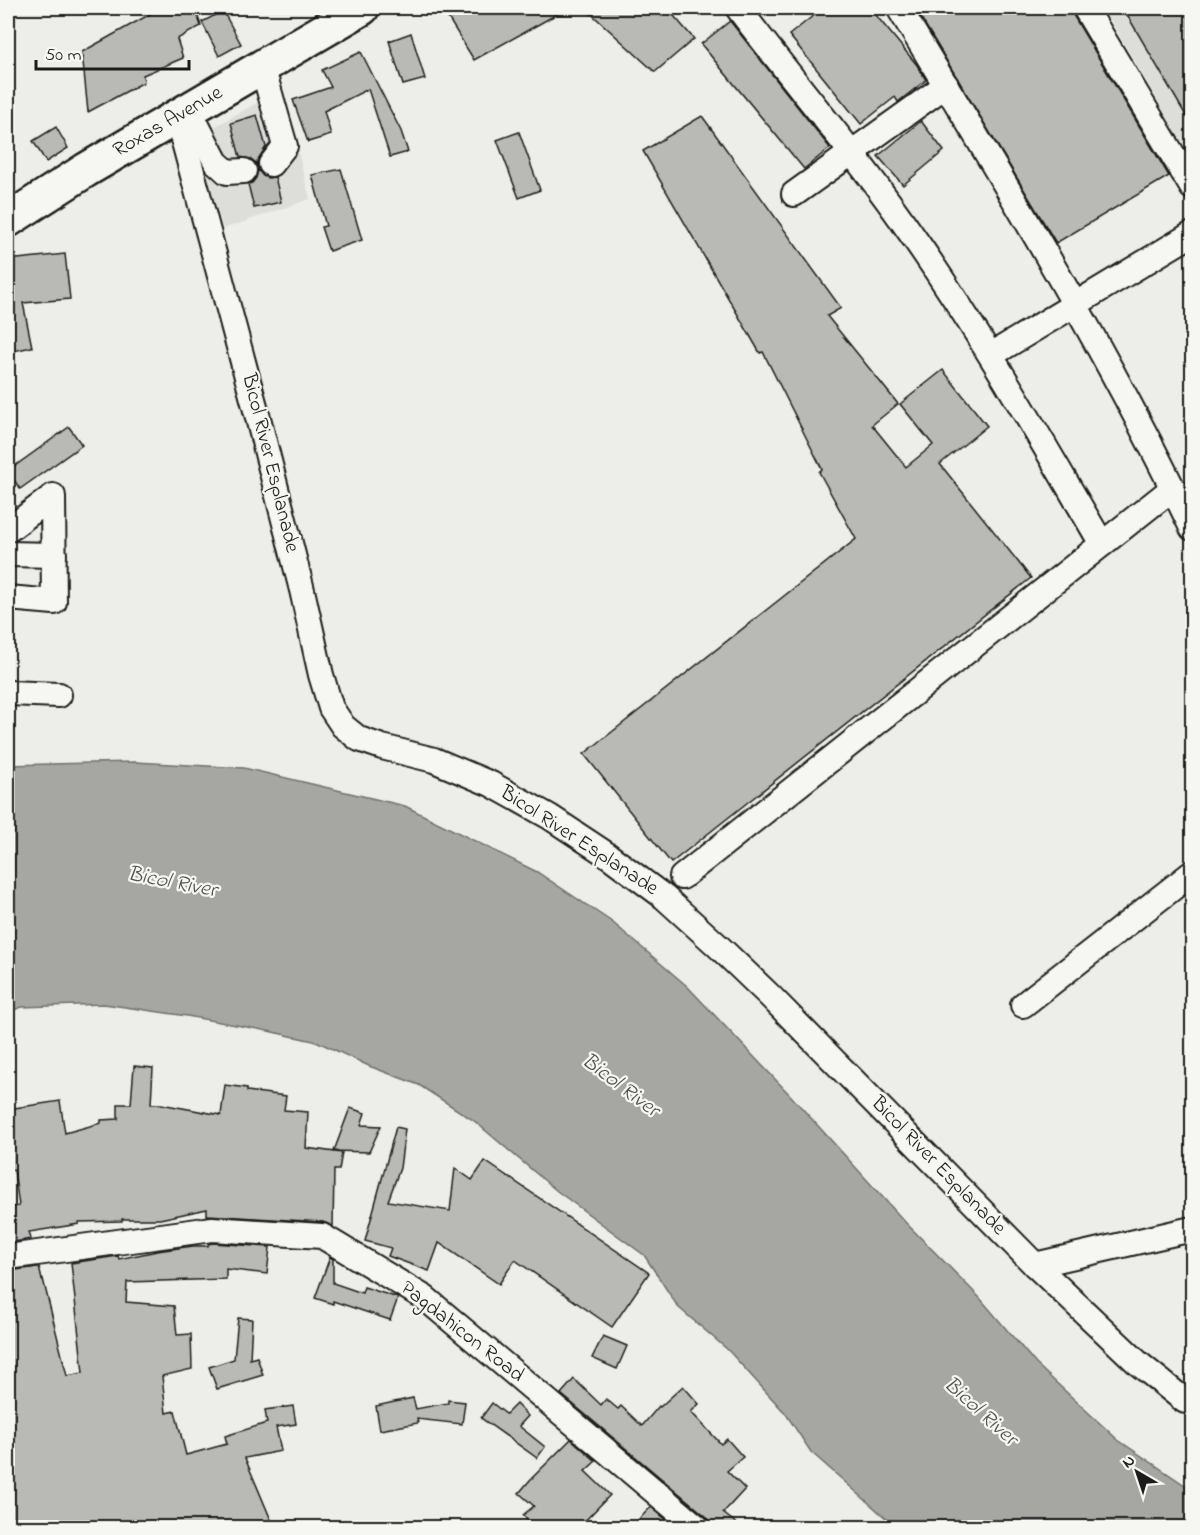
<svg xmlns="http://www.w3.org/2000/svg" width="1200" height="1535" font-family="'Indie Flower',sans-serif">
<style>
.built{fill:#ddddda}
.water{fill:#a6a6a3;stroke:#6f6f6d;stroke-width:1.5}
.building{fill:#b9b9b6;stroke:#1c1c1c;stroke-width:1.5}
.lines{fill:none;stroke-linecap:round;stroke-linejoin:round}
.minor-casing{stroke:#1c1c1c;stroke-width:28}
.highway-casing{stroke:#1c1c1c;stroke-width:38}
.minor{stroke:#f6f6f2;stroke-width:24}
.highway{stroke:#f6f6f2;stroke-width:33}
.labels{text-anchor:middle;dominant-baseline:central;stroke-width:4.5;stroke-linejoin:round;paint-order:stroke}
.street-label{font-size:21px;fill:#1c1c1c;stroke:#f6f6f2}
.water-label{font-size:22px;font-style:italic;fill:#535352;stroke:#f6f6f2}
</style>
<rect width="100%" height="100%" fill="#edede9"/>
<filter id="ink" filterUnits="userSpaceOnUse"><feTurbulence type="fractalNoise" baseFrequency=".0167" numOctaves="2"/><feDisplacementMap in="SourceGraphic" scale="12" xChannelSelector="R" yChannelSelector="G"/><feConvolveMatrix kernelMatrix="1 2 1 2 8 2 1 2 1" color-interpolation-filters="sRGB"/></filter>
<g filter="url(#ink)">
<g class="built">
<path d="M 1103,8 L 1192,8 L 1192,159 Z"/>
<path d="M 282,89 L 310,199 L 223,229 L 196,137 Z"/>
</g>
<path class="water" d="M 135,762 L 244,768 L 405,806 L 537,872 L 612,922 L 687,986 L 791,1096 L 906,1223 L 979,1297 L 1036,1364 L 1118,1440 L 1192,1490 L 1192,1527 L 896,1527 L 811,1452 L 786,1414 L 728,1350 L 678,1307 L 644,1255 L 557,1191 L 473,1120 L 419,1085 L 369,1066 L 318,1042 L 268,1031 L 187,1016 L 104,1004 L 22,1007 L 8,1012 L 8,765 Z"/>
<g class="building">
<path d="M 161,8 L 195,8 L 201,26 L 177,39 L 183,58 L 143,75 L 144,82 L 88,112 L 82,52 Z"/>
<path d="M 442,8 L 568,8 L 474,60 Z"/>
<path d="M 585,8 L 667,8 L 694,39 L 655,72 Z"/>
<path d="M 823,8 L 870,8 L 917,65 L 926,80 L 898,102 L 895,97 L 861,124 L 789,35 Z"/>
<path d="M 915,8 L 1070,8 L 1073,15 L 1169,176 L 1056,243 Z"/>
<path d="M 1123,8 L 1192,8 L 1192,126 Z"/>
<path d="M 223,11 L 241,44 L 219,56 L 202,22 Z"/>
<path d="M 730,21 L 830,148 L 804,169 L 701,44 Z"/>
<path d="M 411,33 L 425,79 L 403,85 L 389,41 Z"/>
<path d="M 361,52 L 401,131 L 408,152 L 390,157 L 368,89 L 324,111 L 331,135 L 308,142 L 293,100 L 331,87 L 322,70 Z"/>
<path d="M 257,115 L 266,147 L 257,161 L 258,168 L 256,163 L 251,159 L 240,157 L 231,123 Z"/>
<path d="M 702,116 L 841,308 L 827,316 L 898,404 L 872,425 L 906,467 L 933,445 L 900,404 L 943,370 L 987,426 L 940,464 L 1031,578 L 671,863 L 584,754 L 856,539 L 819,472 L 822,469 L 763,352 L 760,353 L 643,151 Z"/>
<path d="M 921,121 L 944,151 L 903,185 L 878,156 Z"/>
<path d="M 56,127 L 68,148 L 46,162 L 33,141 Z"/>
<path d="M 519,132 L 540,190 L 519,198 L 497,140 Z"/>
<path d="M 341,169 L 362,240 L 329,251 L 321,227 L 326,226 L 312,175 Z"/>
<path d="M 258,170 L 263,176 L 268,178 L 275,177 L 281,202 L 254,208 L 248,184 L 252,183 L 256,178 Z"/>
<path d="M 65,254 L 70,299 L 23,303 L 32,347 L 8,352 L 8,260 Z"/>
<path d="M 69,427 L 82,445 L 20,489 L 8,471 Z"/>
<path d="M 134,1066 L 153,1068 L 151,1104 L 161,1104 L 221,1115 L 225,1085 L 247,1088 L 247,1091 L 286,1096 L 284,1110 L 308,1112 L 306,1148 L 342,1153 L 339,1170 L 334,1170 L 333,1226 L 323,1222 L 207,1215 L 207,1209 L 160,1219 L 122,1219 L 122,1221 L 79,1222 L 79,1224 L 29,1232 L 31,1239 L 8,1243 L 8,1208 L 19,1206 L 14,1170 L 8,1171 L 8,1109 L 60,1101 L 65,1133 L 101,1123 L 101,1120 L 118,1119 L 118,1104 L 131,1104 Z"/>
<path d="M 350,1108 L 365,1113 L 361,1125 L 381,1126 L 369,1152 L 334,1151 Z"/>
<path d="M 396,1127 L 405,1129 L 400,1168 L 388,1201 L 450,1211 L 455,1168 L 472,1180 L 485,1161 L 649,1273 L 612,1327 L 515,1260 L 499,1284 L 439,1243 L 429,1271 L 388,1256 L 391,1248 L 365,1241 Z"/>
<path d="M 213,1243 L 270,1247 L 267,1274 L 226,1269 L 226,1279 L 127,1282 L 126,1302 L 174,1306 L 177,1335 L 191,1334 L 192,1369 L 162,1376 L 166,1413 L 175,1411 L 186,1455 L 227,1444 L 225,1436 L 267,1423 L 265,1410 L 293,1406 L 296,1424 L 276,1427 L 281,1451 L 245,1458 L 274,1527 L 8,1527 L 8,1271 L 39,1267 L 42,1280 L 43,1279 L 67,1376 L 83,1373 L 71,1263 L 118,1256 L 119,1259 L 157,1251 L 193,1246 L 208,1246 L 208,1244 Z"/>
<path d="M 330,1257 L 333,1259 L 333,1283 L 362,1293 L 364,1287 L 398,1298 L 390,1320 L 333,1301 L 333,1304 L 315,1298 Z"/>
<path d="M 238,1318 L 252,1319 L 250,1359 L 257,1357 L 263,1375 L 217,1389 L 209,1367 L 234,1359 Z"/>
<path d="M 603,1336 L 627,1346 L 617,1369 L 592,1358 Z"/>
<path d="M 574,1379 L 601,1405 L 606,1399 L 618,1409 L 621,1406 L 642,1426 L 659,1406 L 660,1407 L 683,1386 L 699,1404 L 691,1412 L 721,1444 L 727,1439 L 743,1457 L 727,1471 L 745,1489 L 723,1513 L 741,1527 L 712,1527 L 711,1523 L 707,1517 L 561,1394 Z"/>
<path d="M 413,1398 L 416,1409 L 448,1403 L 448,1400 L 465,1402 L 462,1424 L 417,1419 L 418,1423 L 380,1430 L 376,1406 Z"/>
<path d="M 492,1403 L 506,1414 L 516,1404 L 528,1416 L 519,1426 L 545,1447 L 537,1458 L 481,1418 Z"/>
<path d="M 571,1439 L 596,1461 L 585,1471 L 610,1495 L 579,1527 L 533,1527 L 523,1515 L 534,1506 L 519,1493 L 530,1480 Z"/>
<path d="M 651,1507 L 675,1527 L 631,1527 Z"/>
</g>
<g class="lines">
<defs>
<g id="minor">
<path d="M 738,8 C 795,84 858,156 912,235 C 981,334 1041,440 1102,544"/>
<path d="M 899,8 C 1002,178 1106,348 1192,528"/>
<path d="M 1085,8 L 1192,187"/>
<path d="M 262,66 L 285,146 L 271,164"/>
<path d="M 189,110 L 216,162 L 227,172 L 244,171"/>
<path d="M 177,116 L 257,414 L 302,590 L 321,675 L 331,708 L 343,726 L 359,739 L 382,747 L 434,760 L 491,784 L 550,817 L 609,856 L 664,897 L 718,946 L 770,996 L 1035,1265 L 1138,1363 L 1185,1401"/>
<path d="M 794,194 L 946,85"/>
<path d="M 991,355 L 1192,234"/>
<path d="M 8,530 L 53,496 L 54,602 L 8,598"/>
<path d="M 8,554 L 54,555"/>
<path d="M 8,693 L 59,695"/>
<path d="M 682,877 L 1173,488"/>
<path d="M 1023,1005 L 1192,873"/>
<path d="M 8,1257 L 212,1229 L 322,1236 L 425,1298 L 698,1528"/>
<path d="M 1035,1265 L 1192,1229"/>
</g>
<path id="highway" d="M 8,220 L 86,170 L 362,8"/>
</defs>
<use href="#minor" class="minor-casing"/>
<use href="#highway" class="highway-casing"/>
<use href="#minor" class="minor"/>
<use href="#highway" class="highway"/>
</g>
</g>
<g class="labels">
<g class="street-label">
<text transform="translate(168 122) rotate(-30)">Roxas Avenue</text>
<text transform="translate(270 463) rotate(76)">Bicol River Esplanade</text>
<text transform="translate(579 841) rotate(33)">Bicol River Esplanade</text>
<text transform="translate(938 1166) rotate(46)">Bicol River Esplanade</text>
<text transform="translate(462 1332) rotate(38)">Pagdahicon Road</text>
</g>
<g class="water-label">
<text transform="translate(172 883) rotate(11)">Bicol River</text>
<text transform="translate(620 1086) rotate(37)">Bicol River</text>
<text transform="translate(980 1412) rotate(42)">Bicol River</text>
</g>
</g>
<rect width="1200" height="1535" fill="none" stroke="#f6f6f2" stroke-width="30"/>
<rect x="15" y="15" width="1170" height="1505" fill="none" stroke="#1c1c1c" stroke-width="2" filter="url(#ink)"/>
<g transform="translate(1137 1472) rotate(321)" stroke="#f6f6f2" stroke-width="4.5" paint-order="stroke">
<path d="M0-4.5L10 22L0 15L-10 22Z" fill="#1c1c1c"/>
<text y="-9" font-size="16" font-weight="bold" text-anchor="middle" fill="#1c1c1c">N</text>
</g>
<path d="M36 60v9h153v-9" fill="none" stroke="#1c1c1c" stroke-width="3"/>
<text x="45" y="60" font-size="18" fill="#1c1c1c" stroke="#f6f6f2" stroke-width="4.5" paint-order="stroke">50 m</text>
</svg>
